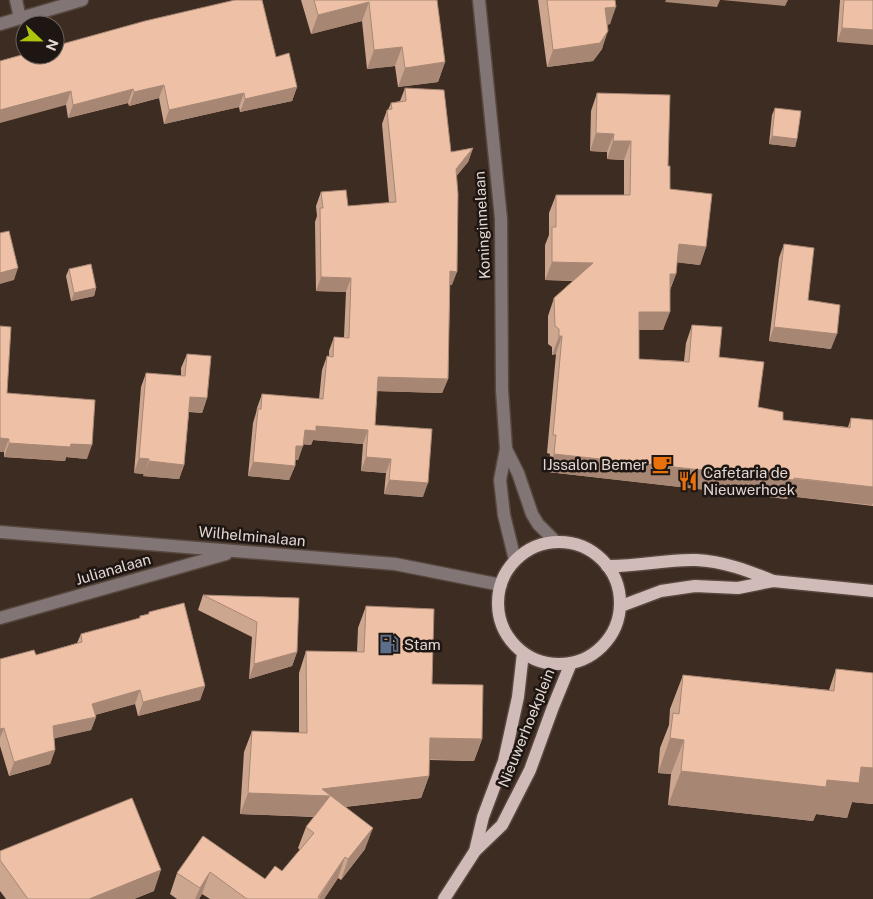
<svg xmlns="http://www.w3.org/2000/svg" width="873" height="899" font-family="'Public Sans',sans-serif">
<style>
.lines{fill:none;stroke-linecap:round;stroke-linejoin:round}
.minor-casing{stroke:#57473e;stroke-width:15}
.major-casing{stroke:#57473e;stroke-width:15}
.minor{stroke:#817675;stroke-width:12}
.major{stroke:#d1bbb9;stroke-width:12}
.wall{fill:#cda68f}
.shaded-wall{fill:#a78774}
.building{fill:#eec1a6;stroke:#a78774}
.labels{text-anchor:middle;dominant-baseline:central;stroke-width:5;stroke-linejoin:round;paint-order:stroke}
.street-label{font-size:15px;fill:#e2d7d1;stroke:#1e1612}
.poi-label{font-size:15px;fill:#e2d7d1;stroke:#1e1612;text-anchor:start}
</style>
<rect width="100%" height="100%" fill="#3d2c22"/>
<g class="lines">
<defs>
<g id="minor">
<path d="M 16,0 L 20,18"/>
<path d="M 479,0 L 501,219 L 502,390 L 506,449 L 500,480 L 504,515 L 515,560"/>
<path d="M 0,24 L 82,0"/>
<path d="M 506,449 L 518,473 L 532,514 L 538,524 L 556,542"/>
<path d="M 0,532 L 395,564 L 501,585"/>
<path d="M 0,618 L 226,554"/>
</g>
<g id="major">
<circle cx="559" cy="603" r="61"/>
<path d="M 607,566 C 637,567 666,559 696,560 C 723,561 749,571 773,581"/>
<path d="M 621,606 L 661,591 L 695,586 L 738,588 L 773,581 L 873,591"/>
<path d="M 475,851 L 483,817 L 504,761 L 518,697 L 523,653"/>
<path d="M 444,899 L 475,851 L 502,825 L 530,770 L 553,707 L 571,663"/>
</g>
</defs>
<use href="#minor" class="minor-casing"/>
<use href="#major" class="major-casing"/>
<use href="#minor" class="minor"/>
<use href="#major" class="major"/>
</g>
<g class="wall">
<path d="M 301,0 L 437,0 L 445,62 L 438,82 L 398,87 L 395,66 L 367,69 L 362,21 L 311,34 Z"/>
<path d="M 538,0 L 615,0 L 610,24 L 607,25 L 602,49 L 593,61 L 547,67 Z"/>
<path d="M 840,0 L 873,0 L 837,42 Z"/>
<path d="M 276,57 L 297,87 L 292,101 L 240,112 L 239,107 L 164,124 L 159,98 L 129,106 L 128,103 L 68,118 L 66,105 L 0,61 Z"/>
<path d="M 405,88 L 451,152 L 473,148 L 468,162 L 456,176 L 452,285 L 450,285 L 448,379 L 442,393 L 377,391 L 375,425 L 423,497 L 384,494 L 386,473 L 361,471 L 363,444 L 313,440 L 311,445 L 303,444 L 298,460 L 295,460 L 295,466 L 289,480 L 248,476 L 253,423 L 256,413 L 257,408 L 262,394 L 319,399 L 322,370 L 327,356 L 329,356 L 329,351 L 334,337 L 344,337 L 346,292 L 316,291 L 315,222 L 317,216 L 316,206 L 321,192 L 348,206 L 389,203 L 382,124 L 387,110 L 388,110 L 391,103 L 400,101 Z"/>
<path d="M 597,93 L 668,166 L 670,189 L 706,247 L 700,265 L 677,262 L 676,274 L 670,290 L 663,330 L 639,330 L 639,359 L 684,361 L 686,343 L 692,325 L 719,357 L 758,407 L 783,420 L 848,427 L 851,418 L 873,420 L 873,506 L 788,496 L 787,499 L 548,472 L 550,454 L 547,453 L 556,354 L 552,355 L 552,347 L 548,344 L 548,316 L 554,298 L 573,281 L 545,280 L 545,245 L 549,235 L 549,213 L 556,195 L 624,195 L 624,160 L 607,159 L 607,152 L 590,151 L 591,111 Z"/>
<path d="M 775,108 L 797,139 L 795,147 L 769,144 L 772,115 Z"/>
<path d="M 784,244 L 808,300 L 831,349 L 769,341 L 779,258 Z"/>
<path d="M 69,269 L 96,288 L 94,296 L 71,301 L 66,276 Z"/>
<path d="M 0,326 L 7,393 L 87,459 L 66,457 L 65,461 L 4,457 L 4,452 L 0,452 Z"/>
<path d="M 187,354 L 207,398 L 202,413 L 189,412 L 184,465 L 179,479 L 143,476 L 144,474 L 134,473 L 141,387 L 146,373 L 181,376 L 181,368 Z"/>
<path d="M 203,595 L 299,598 L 297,652 L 292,666 L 249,679 L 252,637 L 198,610 Z"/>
<path d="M 366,606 L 432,684 L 482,739 L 474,761 L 429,760 L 429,776 L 421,798 L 345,807 L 365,849 L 341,880 L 338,878 L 324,899 L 210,899 L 202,894 L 199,899 L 177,899 L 170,894 L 177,873 L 203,836 L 265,879 L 282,871 L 300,850 L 298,848 L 306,827 L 314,817 L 240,814 L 244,752 L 252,731 L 299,733 L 299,673 L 306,651 L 357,652 L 358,628 Z"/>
<path d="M 149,612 L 205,686 L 200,700 L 138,716 L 135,704 L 95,715 L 96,717 L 91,730 L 54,738 L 55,750 L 50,764 L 9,776 L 0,746 L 0,659 L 36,655 L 77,643 L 81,634 L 139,618 L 140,616 L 148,614 Z"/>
<path d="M 836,669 L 873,673 L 873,804 L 852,802 L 847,818 L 816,814 L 813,821 L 668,805 L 671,774 L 658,773 L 660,748 L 669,725 L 670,709 L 683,675 L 829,690 Z"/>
<path d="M 0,851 L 154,891 L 134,899 L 6,899 L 0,891 Z"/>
</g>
<g class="shaded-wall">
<path d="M 666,0 L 720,0 L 717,7 L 665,2 Z"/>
<path d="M 722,0 L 788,0 L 785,6 Z"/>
<path d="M 369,2 L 362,21 L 311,34 L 318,15 Z"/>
<path d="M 616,7 L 610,24 L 599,26 L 605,8 Z"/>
<path d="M 842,28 L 873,30 L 873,45 L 837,42 Z"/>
<path d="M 608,31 L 602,49 L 593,61 L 547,67 L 553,50 Z"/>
<path d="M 402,47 L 395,66 L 367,69 L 374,50 Z"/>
<path d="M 445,62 L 438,82 L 398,87 L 405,68 Z"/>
<path d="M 164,85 L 159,98 L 129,106 L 134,92 Z"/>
<path d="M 297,87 L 292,101 L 240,112 L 245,99 Z"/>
<path d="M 133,89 L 128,103 L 68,118 L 73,105 Z"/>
<path d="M 71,91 L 66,105 L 0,123 L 0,110 Z"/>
<path d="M 244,93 L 239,107 L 164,124 L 169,110 Z"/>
<path d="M 596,133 L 614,134 L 607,152 L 590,151 Z"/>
<path d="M 772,136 L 797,139 L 795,147 L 769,144 Z"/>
<path d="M 613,141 L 631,141 L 624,160 L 607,159 Z"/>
<path d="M 473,148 L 468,162 L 451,183 L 456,169 Z"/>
<path d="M 679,244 L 706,247 L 700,265 L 673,262 Z"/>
<path d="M 552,262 L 593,263 L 586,281 L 545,280 Z"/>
<path d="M 18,268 L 14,280 L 0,284 L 0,273 Z"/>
<path d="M 450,271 L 457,272 L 452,285 L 445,285 Z"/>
<path d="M 670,274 L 676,274 L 669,292 Z"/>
<path d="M 321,277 L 351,278 L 346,292 L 316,291 Z"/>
<path d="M 96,288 L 94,296 L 71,301 L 74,293 Z"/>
<path d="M 639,312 L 670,312 L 663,330 L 632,330 Z"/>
<path d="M 774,327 L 837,334 L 831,349 L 769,341 Z"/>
<path d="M 559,336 L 562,336 L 556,354 L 552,355 Z"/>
<path d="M 378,377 L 448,379 L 442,393 L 373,391 Z"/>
<path d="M 190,397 L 207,398 L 202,413 L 185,411 Z"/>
<path d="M 316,426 L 368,430 L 363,444 L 313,440 L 311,445 L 300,444 L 305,430 Z"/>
<path d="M 0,438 L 9,439 L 4,452 L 0,452 Z"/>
<path d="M 9,443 L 71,444 L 92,445 L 87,459 L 66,457 L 65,461 L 4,457 Z"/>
<path d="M 296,446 L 303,446 L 298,460 L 291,460 Z"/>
<path d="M 554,454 L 873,487 L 873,503 L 872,505 L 788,496 L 787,499 L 548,472 Z"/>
<path d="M 366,457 L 391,459 L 386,473 L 361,471 Z"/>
<path d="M 139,458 L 149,459 L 144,474 L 134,473 Z"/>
<path d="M 149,461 L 184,465 L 179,479 L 143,476 Z"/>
<path d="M 253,462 L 295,466 L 289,480 L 248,476 Z"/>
<path d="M 389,480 L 428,483 L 423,497 L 384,494 Z"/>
<path d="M 297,652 L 292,666 L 249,679 L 254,664 Z"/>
<path d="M 205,686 L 200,700 L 138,716 L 143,702 Z"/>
<path d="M 140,690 L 135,704 L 87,717 L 92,704 Z"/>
<path d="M 96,717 L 91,730 L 48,740 L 53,726 Z"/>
<path d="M 4,728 L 0,738 L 0,729 Z"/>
<path d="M 430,738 L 482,739 L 474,761 L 422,759 Z"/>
<path d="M 670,738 L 684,740 L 671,774 L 658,773 Z"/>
<path d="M 55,750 L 50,764 L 9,776 L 14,762 Z"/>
<path d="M 861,767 L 873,768 L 873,804 L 852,802 L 847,818 L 816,814 L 813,821 L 668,805 L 681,771 L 827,780 Z"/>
<path d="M 429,776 L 421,798 L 325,809 L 323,817 L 240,814 L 248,793 L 322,789 Z"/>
<path d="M 373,828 L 365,849 L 341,880 L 348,859 Z"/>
<path d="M 345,857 L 338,878 L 324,899 L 318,899 Z"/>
<path d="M 161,870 L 154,891 L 134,899 L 89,899 Z"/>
<path d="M 210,872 L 202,894 L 199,899 L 195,899 L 200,888 Z"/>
</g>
<g class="building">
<path d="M 235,0 L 262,0 L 276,57 L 289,53 L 297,87 L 245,99 L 244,93 L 169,110 L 164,85 L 134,92 L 133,89 L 73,105 L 71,91 L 0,110 L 0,61 L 25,54 L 25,55 L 55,55 L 55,46 L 145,21 Z"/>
<path d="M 314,0 L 437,0 L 445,62 L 405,68 L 402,47 L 374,50 L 369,2 L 318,15 Z"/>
<path d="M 547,0 L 615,0 L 616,7 L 605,8 L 608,31 L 600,43 L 553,50 Z"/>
<path d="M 844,0 L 873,0 L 873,30 L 842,28 Z"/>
<path d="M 405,88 L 444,90 L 451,152 L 473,148 L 456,169 L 458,194 L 457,272 L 450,271 L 448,379 L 378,377 L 375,425 L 432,429 L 428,483 L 389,480 L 391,459 L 366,457 L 368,430 L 316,426 L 316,431 L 305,430 L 303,446 L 296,446 L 295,466 L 253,462 L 258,409 L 261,409 L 262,394 L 323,399 L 327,356 L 333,357 L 334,337 L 349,338 L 351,278 L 321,277 L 320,208 L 323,208 L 321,192 L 346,190 L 348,206 L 396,202 L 387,110 L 392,109 L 391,103 L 406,101 Z"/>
<path d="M 597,93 L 670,95 L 668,166 L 670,166 L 670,189 L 712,194 L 706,247 L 679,244 L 676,274 L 670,274 L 670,312 L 639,312 L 639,359 L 689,362 L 692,325 L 722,327 L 719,357 L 764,362 L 758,407 L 783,412 L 783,420 L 850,428 L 851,418 L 873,420 L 873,487 L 794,478 L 794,480 L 554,454 L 556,435 L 553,435 L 562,336 L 559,336 L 559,329 L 555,326 L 554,298 L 593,263 L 552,262 L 552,227 L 556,227 L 556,195 L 630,195 L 631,141 L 613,141 L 614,134 L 596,133 Z"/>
<path d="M 775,108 L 801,111 L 797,139 L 772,136 Z"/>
<path d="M 9,231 L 18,268 L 0,273 L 0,233 Z"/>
<path d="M 784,244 L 814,248 L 808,300 L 840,305 L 837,334 L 774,327 Z"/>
<path d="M 91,264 L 96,288 L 74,293 L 69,269 Z"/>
<path d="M 0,326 L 11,327 L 7,393 L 95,400 L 92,445 L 71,444 L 70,447 L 9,443 L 9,439 L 0,438 Z"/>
<path d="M 187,354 L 211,356 L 207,398 L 190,397 L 184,465 L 149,461 L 149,459 L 139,458 L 146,373 L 185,376 Z"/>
<path d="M 203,595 L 299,598 L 297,652 L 254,664 L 257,622 Z"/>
<path d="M 184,603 L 205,686 L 143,702 L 140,690 L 92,704 L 96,717 L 53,726 L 55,750 L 14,762 L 4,728 L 0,729 L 0,659 L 34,650 L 36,655 L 82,642 L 81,634 L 140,618 L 140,616 L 149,614 L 149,612 Z"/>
<path d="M 366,606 L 434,609 L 432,684 L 483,685 L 482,739 L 430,738 L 429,776 L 322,789 L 373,828 L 348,859 L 345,857 L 318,897 L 321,899 L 247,899 L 210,872 L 200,888 L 177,873 L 203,836 L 265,879 L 275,866 L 282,871 L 314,833 L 306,827 L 330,796 L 248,793 L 252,731 L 307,733 L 306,651 L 364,652 Z"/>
<path d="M 836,669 L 873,673 L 873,768 L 861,767 L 859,783 L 827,780 L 826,787 L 681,771 L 684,740 L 670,738 L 673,713 L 679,714 L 683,675 L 834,691 Z"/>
<path d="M 132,798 L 161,870 L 89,899 L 28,899 L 0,860 L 0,851 Z"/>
</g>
<defs>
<symbol id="cafe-bare" viewBox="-9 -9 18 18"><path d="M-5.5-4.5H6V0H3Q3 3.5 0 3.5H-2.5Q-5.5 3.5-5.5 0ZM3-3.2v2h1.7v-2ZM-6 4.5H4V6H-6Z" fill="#e8710a" stroke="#1e1612" stroke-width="2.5" paint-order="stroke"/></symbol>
<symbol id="restaurant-bare" viewBox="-9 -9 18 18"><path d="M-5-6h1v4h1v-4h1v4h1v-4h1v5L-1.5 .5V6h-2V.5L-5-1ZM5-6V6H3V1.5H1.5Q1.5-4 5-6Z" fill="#e8710a" stroke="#1e1612" stroke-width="2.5" paint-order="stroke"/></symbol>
<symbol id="fuel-bare" viewBox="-9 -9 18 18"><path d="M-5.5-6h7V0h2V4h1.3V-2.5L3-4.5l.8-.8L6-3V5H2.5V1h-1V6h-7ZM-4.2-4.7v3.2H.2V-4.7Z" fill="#5c6f8a" stroke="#1e1612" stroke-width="2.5" paint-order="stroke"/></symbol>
</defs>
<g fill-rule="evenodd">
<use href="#cafe-bare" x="648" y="450" width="28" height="28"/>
<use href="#restaurant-bare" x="674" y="467" width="28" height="28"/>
<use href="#fuel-bare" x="375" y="630" width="28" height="28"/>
</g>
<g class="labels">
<g class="street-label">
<text transform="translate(482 225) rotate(-93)">Koninginnelaan</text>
<text transform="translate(252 536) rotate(5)">Wilhelminalaan</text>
<text transform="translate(113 569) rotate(-16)">Julianalaan</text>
<text transform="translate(526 728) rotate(-68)">Nieuwerhoekplein</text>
</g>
<g class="poi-label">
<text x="647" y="464" text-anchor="end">IJssalon Bemer</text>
<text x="703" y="472">Cafetaria de<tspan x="703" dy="17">Nieuwerhoek</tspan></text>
<text x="404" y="644">Stam</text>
</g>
</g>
<g transform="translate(40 40) rotate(112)"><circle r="24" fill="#1e1612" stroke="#6c635e"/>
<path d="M0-4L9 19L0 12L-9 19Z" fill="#adc60d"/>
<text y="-8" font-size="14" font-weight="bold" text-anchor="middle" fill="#e2d7d1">N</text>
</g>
</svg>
